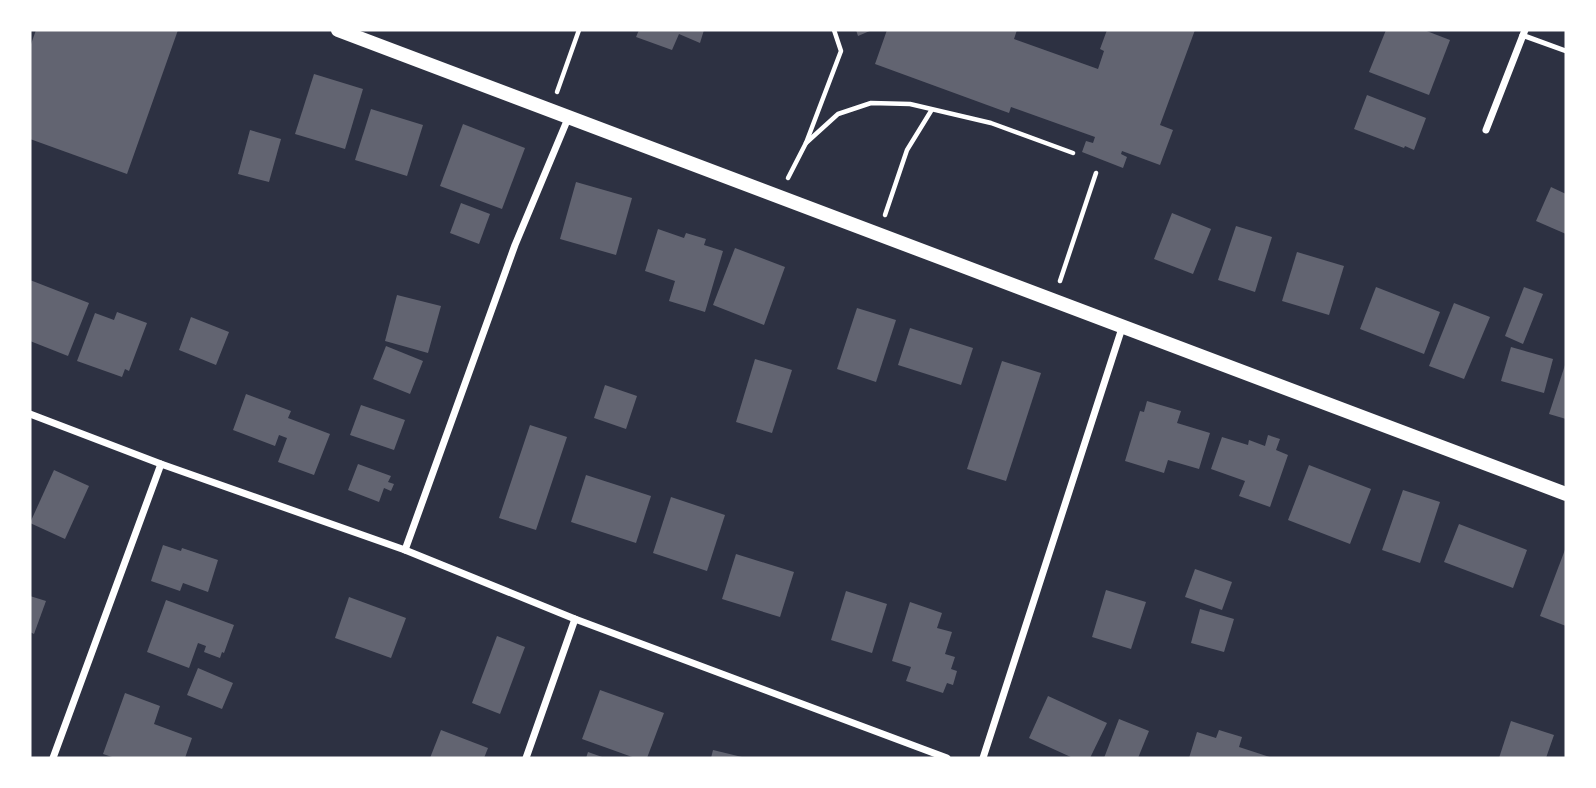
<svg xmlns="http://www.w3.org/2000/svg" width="1596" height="788" font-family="Merriweather,serif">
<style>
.building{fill:#626471}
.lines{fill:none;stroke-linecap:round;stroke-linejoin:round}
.path{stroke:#fff;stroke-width:4.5}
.service{stroke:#fff;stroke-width:5}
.minor{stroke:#fff;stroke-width:7}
.secondary{stroke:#fff;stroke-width:14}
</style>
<rect width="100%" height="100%" fill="#2d3142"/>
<g class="building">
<path d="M 36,30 L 178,30 L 127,174 L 30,139 L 30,47 Z"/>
<path d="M 639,30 L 704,30 L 700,43 L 679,34 L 672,50 L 636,37 Z"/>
<path d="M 856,30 L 872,30 L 858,36 Z"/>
<path d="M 887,30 L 1017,30 L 1014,39 L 1098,69 L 1104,51 L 1100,49 L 1107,30 L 1195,30 L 1160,125 L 1173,130 L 1160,165 L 1122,151 L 1121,154 L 1127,157 L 1123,168 L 1082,152 L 1086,141 L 1093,143 L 1095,137 L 1011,107 L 1009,113 L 875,64 Z"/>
<path d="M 1386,30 L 1424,30 L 1450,40 L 1429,95 L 1369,72 Z"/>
<path d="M 314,74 L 363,89 L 345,149 L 295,134 Z"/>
<path d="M 1367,95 L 1426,118 L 1414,150 L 1405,146 L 1404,148 L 1354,129 Z"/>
<path d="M 371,109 L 423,125 L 407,176 L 355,160 Z"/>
<path d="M 463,124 L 525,148 L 502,209 L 440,186 Z"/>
<path d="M 250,130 L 281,139 L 269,182 L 238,174 Z"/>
<path d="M 576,182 L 632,198 L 616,255 L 560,239 Z"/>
<path d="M 1551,187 L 1566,194 L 1566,234 L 1536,221 Z"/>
<path d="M 461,203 L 490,214 L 479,244 L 450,233 Z"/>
<path d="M 1172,213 L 1211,229 L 1193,274 L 1154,259 Z"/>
<path d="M 1236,226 L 1272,237 L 1255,292 L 1218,280 Z"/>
<path d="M 658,229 L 684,238 L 686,233 L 706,239 L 704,245 L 723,251 L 705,312 L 669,301 L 675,281 L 645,271 Z"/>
<path d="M 735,248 L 785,267 L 764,325 L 713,305 Z"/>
<path d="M 1297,252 L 1344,266 L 1329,315 L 1282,301 Z"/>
<path d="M 30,280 L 89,303 L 68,356 L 30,341 Z"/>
<path d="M 1376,287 L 1440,312 L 1424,354 L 1360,329 Z"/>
<path d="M 1524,287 L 1543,294 L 1523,344 L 1505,336 Z"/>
<path d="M 397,295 L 441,306 L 428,353 L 385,341 Z"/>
<path d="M 1454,303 L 1490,317 L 1464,379 L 1429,366 Z"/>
<path d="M 857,308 L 896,320 L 876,382 L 837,369 Z"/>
<path d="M 117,312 L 147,323 L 129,371 L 125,369 L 122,377 L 77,361 L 95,313 L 114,320 Z"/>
<path d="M 191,317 L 229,332 L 216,365 L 179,350 Z"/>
<path d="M 910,328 L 973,348 L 961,385 L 898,365 Z"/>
<path d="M 386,346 L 423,361 L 410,394 L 373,379 Z"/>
<path d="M 1511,347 L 1553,359 L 1544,393 L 1501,381 Z"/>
<path d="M 755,359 L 792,370 L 772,433 L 736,422 Z"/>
<path d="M 1002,361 L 1041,373 L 1006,481 L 967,469 Z"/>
<path d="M 1566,362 L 1566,419 L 1549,414 Z"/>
<path d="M 605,385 L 637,396 L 626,429 L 594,418 Z"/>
<path d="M 246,394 L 291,411 L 288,418 L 330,434 L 314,475 L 278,462 L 287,438 L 279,435 L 275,446 L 233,430 Z"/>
<path d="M 1147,401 L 1181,411 L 1177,423 L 1210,433 L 1199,469 L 1168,460 L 1164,473 L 1125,461 L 1140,411 L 1144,412 Z"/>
<path d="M 361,405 L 405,420 L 394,450 L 350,435 Z"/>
<path d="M 530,425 L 567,437 L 536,530 L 499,518 Z"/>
<path d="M 1268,435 L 1280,439 L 1276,450 L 1288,455 L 1270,507 L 1239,496 L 1245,481 L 1211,469 L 1222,437 L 1248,445 L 1249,440 L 1265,446 Z"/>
<path d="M 358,464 L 391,476 L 388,482 L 394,484 L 391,491 L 384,488 L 379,502 L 348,490 Z"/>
<path d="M 1309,465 L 1371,489 L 1350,544 L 1288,520 Z"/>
<path d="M 54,470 L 89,486 L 65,539 L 30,523 Z"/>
<path d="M 586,475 L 651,496 L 636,543 L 571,522 Z"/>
<path d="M 1403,490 L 1440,502 L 1420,563 L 1382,550 Z"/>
<path d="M 671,497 L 725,515 L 707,571 L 653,553 Z"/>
<path d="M 1459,524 L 1527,550 L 1513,588 L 1444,562 Z"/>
<path d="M 163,545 L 181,551 L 182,548 L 218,560 L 208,592 L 183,583 L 180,591 L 151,581 Z"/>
<path d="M 1566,547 L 1566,626 L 1540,616 Z"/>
<path d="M 736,554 L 794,572 L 780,617 L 722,599 Z"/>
<path d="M 1195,569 L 1232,582 L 1222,610 L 1185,597 Z"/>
<path d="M 1106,590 L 1146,602 L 1131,649 L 1092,637 Z"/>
<path d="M 846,591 L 887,604 L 872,653 L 831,640 Z"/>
<path d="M 30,596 L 46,601 L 34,634 L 30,632 Z"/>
<path d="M 349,597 L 406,618 L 391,658 L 335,638 Z"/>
<path d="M 166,600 L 234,625 L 224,653 L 222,652 L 220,658 L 204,652 L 206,646 L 198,643 L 189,668 L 147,652 Z"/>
<path d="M 910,602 L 942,613 L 937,628 L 952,632 L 945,654 L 955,657 L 951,669 L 957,671 L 953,685 L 947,683 L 943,693 L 906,681 L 911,667 L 892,661 Z"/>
<path d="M 1200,609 L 1234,619 L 1224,652 L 1191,643 Z"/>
<path d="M 497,636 L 525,647 L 500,714 L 472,703 Z"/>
<path d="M 198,668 L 233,683 L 222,709 L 187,695 Z"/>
<path d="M 600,690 L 664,713 L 647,758 L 635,758 L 582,739 Z"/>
<path d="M 125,693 L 160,706 L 154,724 L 192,738 L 185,758 L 115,758 L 103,754 Z"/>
<path d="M 1048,696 L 1107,723 L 1090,758 L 1073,758 L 1029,738 Z"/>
<path d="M 1119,719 L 1149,731 L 1138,758 L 1104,758 Z"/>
<path d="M 1511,721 L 1554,735 L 1546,758 L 1499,758 Z"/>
<path d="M 441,730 L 488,748 L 484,758 L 430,758 Z"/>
<path d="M 1219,730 L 1242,737 L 1239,747 L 1273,758 L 1189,758 L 1197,732 L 1216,738 Z"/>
<path d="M 713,750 L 742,757 L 742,758 L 711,758 Z"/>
<path d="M 588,752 L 605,758 L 586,758 Z"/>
</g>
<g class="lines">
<g class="path">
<path d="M 557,92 L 579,30"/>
<path d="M 806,143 L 838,114 L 871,103 L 910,104 L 991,123 L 1073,153"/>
<path d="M 788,178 L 806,143 L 841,51 L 834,30"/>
<path d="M 885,215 L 907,150 L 931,111"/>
<path d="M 1060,281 L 1096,173"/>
</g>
<path class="service" d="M 1522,35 L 1566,51"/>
<g class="minor">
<path d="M 1486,130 L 1525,30"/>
<path d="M 30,414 L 161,464 L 405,550 L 575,619 L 947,758"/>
<path d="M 405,550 L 515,245 L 569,116"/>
<path d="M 53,758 L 161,464"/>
<path d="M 526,758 L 575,619"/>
<path d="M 983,758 L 1122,328"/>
</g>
<path class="secondary" d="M 338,30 C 748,182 1156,342 1566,494"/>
</g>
<rect width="1596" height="788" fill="none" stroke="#ffffff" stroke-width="63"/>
</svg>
